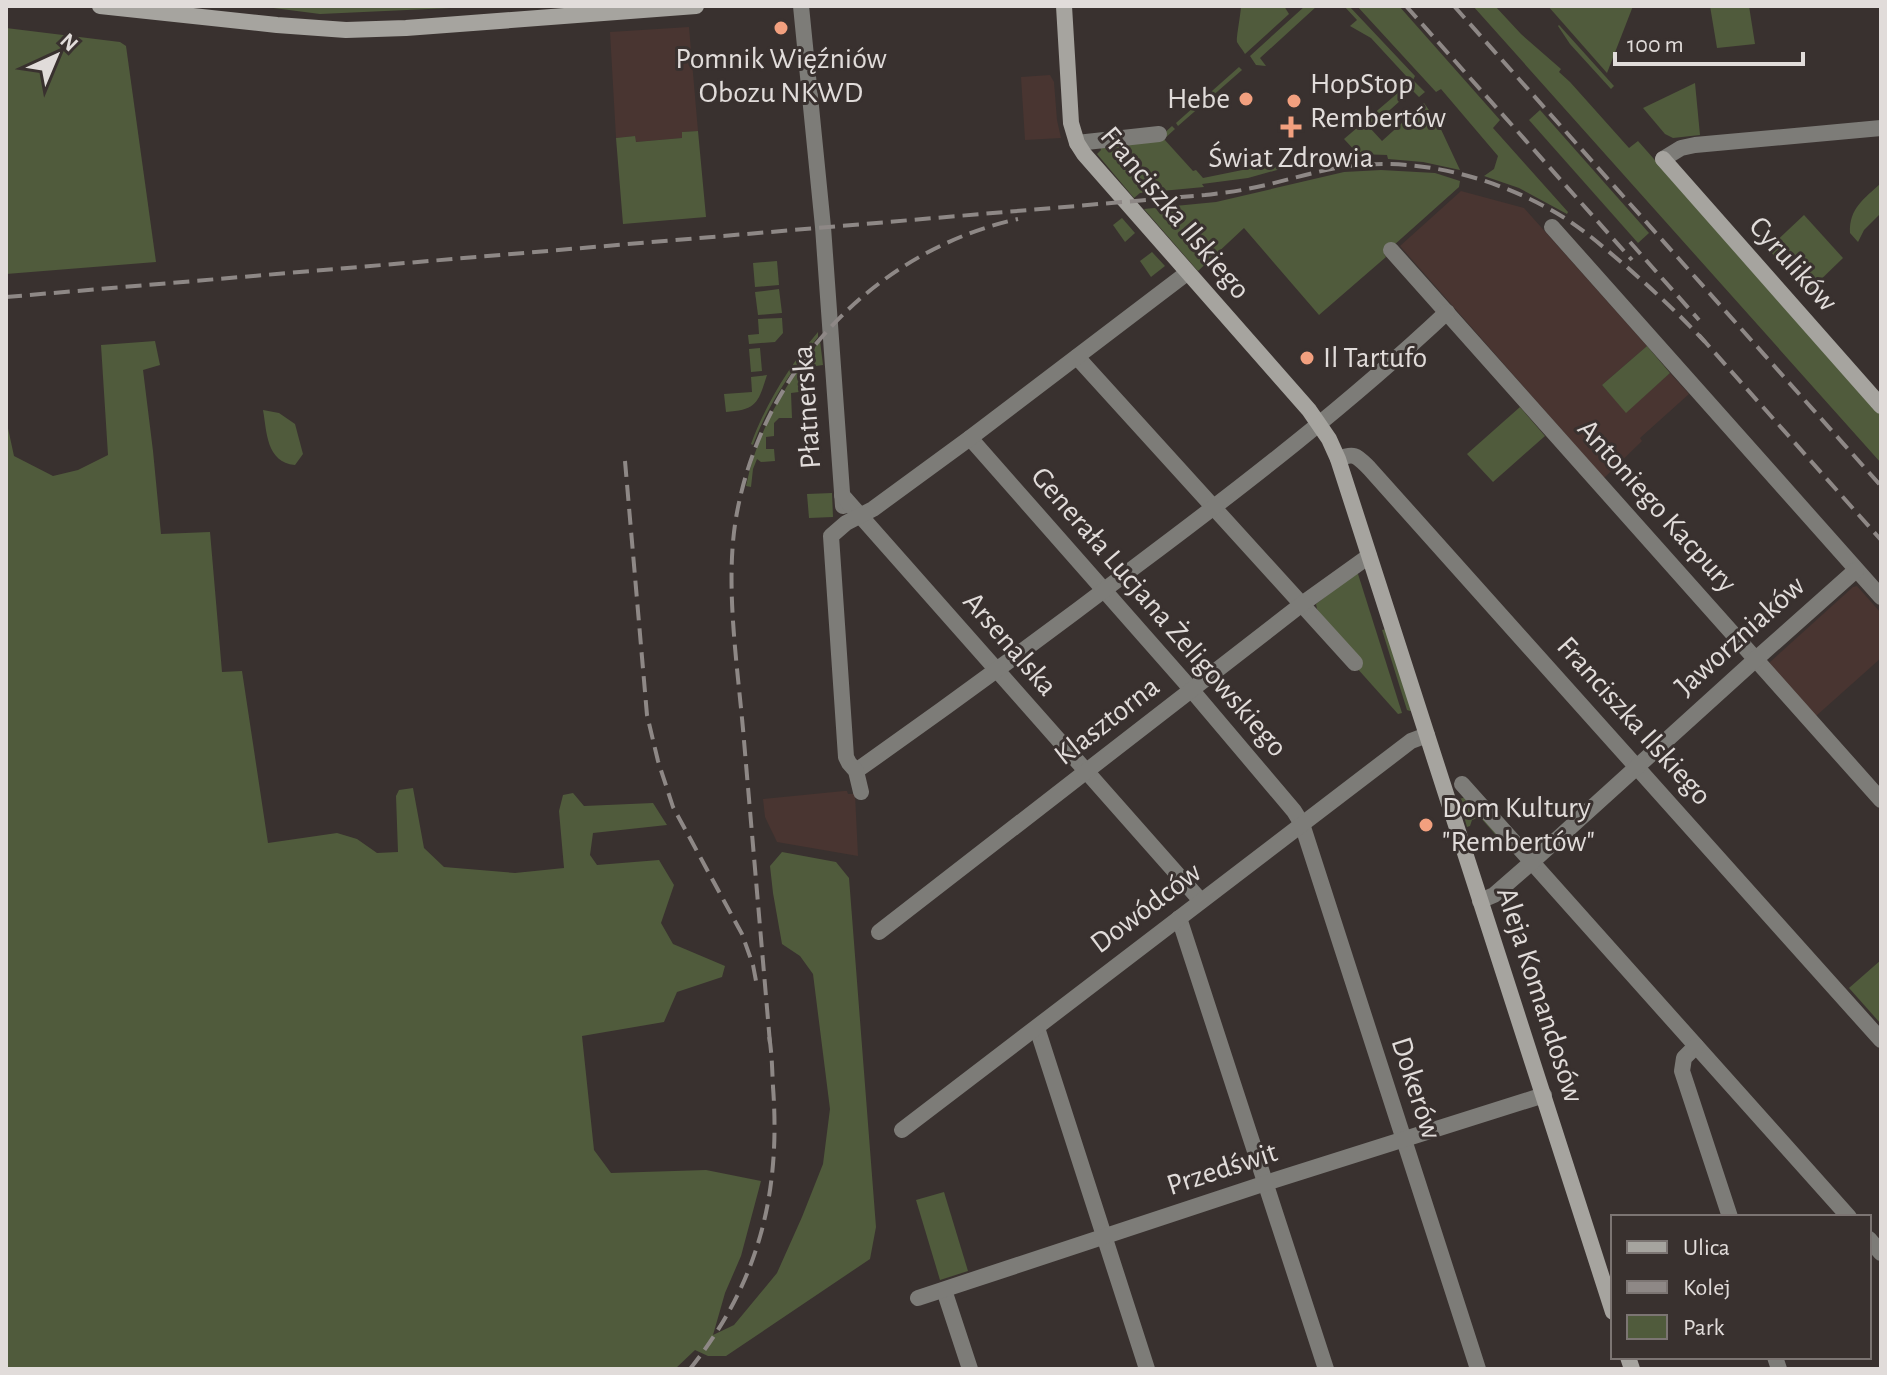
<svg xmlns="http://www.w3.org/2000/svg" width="1887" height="1375" font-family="'Alegreya Sans',sans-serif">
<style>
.industrial{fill:#493531}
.green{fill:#505b3c}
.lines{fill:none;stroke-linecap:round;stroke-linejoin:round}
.street{stroke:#7d7c78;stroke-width:16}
.secondary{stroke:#a6a49f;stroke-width:16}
.rail{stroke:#8e8886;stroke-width:4;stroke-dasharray:16 8;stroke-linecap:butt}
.poi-dot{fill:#f2a07f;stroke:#39312f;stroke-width:3}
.labels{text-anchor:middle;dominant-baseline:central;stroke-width:6;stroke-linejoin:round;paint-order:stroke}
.poi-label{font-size:30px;fill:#e1dcda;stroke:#39312f;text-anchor:start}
.street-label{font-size:30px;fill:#e1dcda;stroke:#39312f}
</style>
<rect width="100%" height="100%" fill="#39312f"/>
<g class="industrial">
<path d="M 689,27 L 698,131 L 683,132 L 683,138 L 648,141 L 635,142 L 635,136 L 616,138 L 610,32 Z"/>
<path d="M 1050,75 L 1054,82 L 1057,120 L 1061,138 L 1025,140 L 1021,77 Z"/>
<path d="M 1461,191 L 1524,208 L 1647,346 L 1602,385 L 1626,412 L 1670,373 L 1689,394 L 1640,438 L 1642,441 L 1604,478 L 1400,246 Z"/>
<path d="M 1857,586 L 1881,613 L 1881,658 L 1816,716 L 1769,663 L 1853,587 Z"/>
<path d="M 844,791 L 847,791 L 848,794 L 855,794 L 858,856 L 777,842 L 765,817 L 763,799 Z"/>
</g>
<g class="green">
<path d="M 258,6 L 494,6 L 320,14 Z"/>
<path d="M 1241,6 L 1284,6 L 1289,14 L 1245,54 C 1244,52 1238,44 1237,42 C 1236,38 1241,13 1241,6 Z"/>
<path d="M 1305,6 L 1317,6 L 1260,58 L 1266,66 L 1256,65 L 1250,56 Z"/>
<path d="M 1344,6 L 1349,6 L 1415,76 L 1413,80 L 1425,92 L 1419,97 L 1412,90 L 1370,128 L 1382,141 L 1424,103 L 1438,123 L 1460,170 L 1423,162 L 1388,159 L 1387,155 L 1358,154 L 1344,139 L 1413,80 L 1407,77 L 1371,38 L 1350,26 L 1357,20 Z"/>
<path d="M 1357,6 L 1399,6 L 1500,120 L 1493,128 L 1568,212 L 1567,214 L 1519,188 L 1484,176 L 1494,169 L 1498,156 L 1441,89 L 1436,92 Z"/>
<path d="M 1473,6 L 1495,6 L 1521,34 L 1561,69 L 1559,72 L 1570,82 L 1629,148 L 1638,141 L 1881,415 L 1881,463 Z"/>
<path d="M 1548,6 L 1633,6 L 1607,73 Z"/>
<path d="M 1710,6 L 1749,6 L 1755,44 L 1717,48 Z"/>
<path d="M 1559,25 L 1614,86 L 1611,89 L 1570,44 L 1558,26 Z"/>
<path d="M 6,28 L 120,42 L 126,46 L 156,262 L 6,274 Z"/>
<path d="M 1239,67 L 1242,70 L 1178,126 L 1176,123 Z"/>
<path d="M 1695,83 L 1700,135 L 1673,138 L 1665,134 L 1643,108 Z"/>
<path d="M 1540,110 L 1649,233 L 1638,243 L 1529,120 Z"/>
<path d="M 1172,126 L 1175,129 L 1164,139 L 1193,171 L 1196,170 L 1203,178 L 1267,165 L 1268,169 L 1294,163 L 1295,165 L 1248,178 L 1202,184 L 1204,187 L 1140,193 L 1134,198 L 1097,154 L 1101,150 L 1100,147 L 1160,137 Z"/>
<path d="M 698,131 L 706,217 L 623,224 L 616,138 L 635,136 L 636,142 L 682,138 L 682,132 Z"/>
<path d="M 1381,170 L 1435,173 L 1460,181 L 1459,187 L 1384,254 L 1386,257 L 1319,315 L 1244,228 L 1198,271 L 1144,209 L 1216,202 L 1344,172 Z"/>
<path d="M 1881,183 L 1881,213 L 1864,230 L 1858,242 L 1850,233 C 1849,208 1864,199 1881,183 Z"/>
<path d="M 1804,215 L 1843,258 L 1808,292 L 1768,249 Z"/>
<path d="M 1122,218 L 1135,233 L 1125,242 L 1113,225 Z"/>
<path d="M 1152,252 L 1165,266 L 1151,277 L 1140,261 Z"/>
<path d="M 777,261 L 779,285 L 755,287 L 753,263 Z"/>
<path d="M 779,289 L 782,313 L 758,315 L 755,292 Z"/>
<path d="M 782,318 L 783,333 L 775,342 L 749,344 L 748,335 L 759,334 L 758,319 Z"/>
<path d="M 818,332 L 818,337 C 792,370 768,404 753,445 L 751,444 C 766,403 790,365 818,332 Z"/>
<path d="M 155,341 L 160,365 L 143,370 L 153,451 L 161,534 L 210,532 L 222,672 L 242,671 L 268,843 L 337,833 L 357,839 L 377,853 L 398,852 L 396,796 L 399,790 L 413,788 L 424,848 L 444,867 L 515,873 L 564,868 L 559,811 L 563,795 L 573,793 L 584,806 L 653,803 L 667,825 L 593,833 L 590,855 L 597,865 L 659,860 L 674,885 L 661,923 L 673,944 L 725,966 L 722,977 L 677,992 L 664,1022 L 582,1036 L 594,1150 L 611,1173 L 706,1170 L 761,1181 L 741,1256 L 725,1293 L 713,1335 L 734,1325 L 777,1273 L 802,1217 L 823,1164 L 830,1109 L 813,974 L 800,956 L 782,944 L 773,893 L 770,866 L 782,852 L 836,862 L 849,878 L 876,1227 L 870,1259 L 726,1356 L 708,1356 L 695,1350 L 675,1369 L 6,1369 L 6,419 L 14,456 L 53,476 L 78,470 L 108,455 L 101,345 Z"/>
<path d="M 820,341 L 823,365 L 816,366 L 814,369 L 814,374 L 804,375 L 799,380 L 799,392 L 791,393 L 792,418 L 779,418 L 774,423 L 774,436 L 766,437 L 766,449 L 774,449 L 775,461 L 761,462 L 757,459 L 753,469 L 751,487 L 746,486 C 757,432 785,383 820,341 Z"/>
<path d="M 1647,346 L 1670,373 L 1626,413 L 1602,385 Z"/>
<path d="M 760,348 L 762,371 L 751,372 L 749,349 Z"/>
<path d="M 767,375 C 758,403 757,410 726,412 L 724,394 L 752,392 L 751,377 Z"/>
<path d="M 1520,407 L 1545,436 L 1493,482 L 1467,454 Z"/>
<path d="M 263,410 L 279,413 L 295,424 L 303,454 L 295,465 C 266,462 267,432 263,410 Z"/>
<path d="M 832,493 L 833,517 L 809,518 L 807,494 Z"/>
<path d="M 1356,573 L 1358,574 L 1402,713 L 1398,714 L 1356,667 L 1317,609 L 1316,604 Z"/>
<path d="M 1386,629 L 1413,710 L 1410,711 L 1407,710 L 1382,630 Z"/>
<path d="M 1467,797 L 1504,838 L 1501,841 L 1480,817 L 1472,820 L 1470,826 L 1467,827 L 1459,799 Z"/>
<path d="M 1881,960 L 1881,1024 L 1849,988 Z"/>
<path d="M 944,1192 L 968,1271 L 940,1280 L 916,1200 Z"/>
</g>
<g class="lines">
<g class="street">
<path d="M 801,6 L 823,227 L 843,506"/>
<path d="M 1077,143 L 1159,134"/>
<path d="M 1663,159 L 1681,148 L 1695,145 L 1881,128"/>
<path d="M 1552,227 L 1881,597"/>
<path d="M 1391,250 L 1881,800"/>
<path d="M 1077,357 L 1355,663"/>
<path d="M 970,438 L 1184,681 L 1294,811 L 1302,824 L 1478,1369"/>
<path d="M 1338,459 C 1355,452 1357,456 1369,468 L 1881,1040"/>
<path d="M 842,495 L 1201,901"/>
<path d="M 856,771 C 951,704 1044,636 1136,566 C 1243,486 1349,404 1447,312"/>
<path d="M 1462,784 L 1849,1217"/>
<path d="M 861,792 L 856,771 L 849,763 L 846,757 L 831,536 L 846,523 L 873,509 L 970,438 L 1187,273"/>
<path d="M 1480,901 L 1494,895 L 1532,862 L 1756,659 L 1856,570"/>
<path d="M 1179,918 L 1326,1369"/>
<path d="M 879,932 L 1302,604 L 1369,556"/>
<path d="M 1037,1028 L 1147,1369"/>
<path d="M 1696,1046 L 1684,1058 L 1682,1071 L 1730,1217"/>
<path d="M 902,1130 L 1411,741 L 1427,735"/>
<path d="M 1869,1239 L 1881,1253"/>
<path d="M 944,1290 L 970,1369"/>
<path d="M 918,1298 L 1266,1183 L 1544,1095"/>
<path d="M 1775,1357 L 1779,1369"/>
</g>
<g class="secondary">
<path d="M 100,6 L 277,25 L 346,30 L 406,28 L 696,6"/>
<path d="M 1064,6 L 1071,123 L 1077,143 L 1084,154 L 1309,410 L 1329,439 L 1338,459 L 1613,1312"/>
<path d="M 1663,159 L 1881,406"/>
<path d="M 1628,1357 L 1632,1369"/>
</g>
<g class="rail">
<path d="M 1406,6 L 1632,260"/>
<path d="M 1454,6 L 1881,486"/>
<path d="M 1630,242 L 1699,320"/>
<path d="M 6,297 L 1205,195 C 1219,193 1233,192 1247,189 C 1285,182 1321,168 1360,165 C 1430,159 1504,181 1563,217 C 1584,230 1602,246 1621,262 C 1650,287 1678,313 1705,342"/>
<path d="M 1699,335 L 1881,540"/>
<path d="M 625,461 L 647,715 L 658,761 L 673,807 L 742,934 L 753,965 L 756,981"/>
<path d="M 770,1043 C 761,938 752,834 743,729 C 737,662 725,584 736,518 C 761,372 873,251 1018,219"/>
<path d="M 690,1369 C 758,1284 781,1195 773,1087 C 772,1068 772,1049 768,1031"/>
</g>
</g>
<g class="poi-dot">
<circle cx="781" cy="28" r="8"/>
<circle cx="1246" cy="99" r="8"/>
<circle cx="1294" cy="101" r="8"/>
<path d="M1287 115h8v8h8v8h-8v8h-8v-8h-8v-8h8z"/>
<circle cx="1307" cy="358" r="8"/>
<circle cx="1426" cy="825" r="8"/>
</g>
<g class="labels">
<g class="poi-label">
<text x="781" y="59" text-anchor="middle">Pomnik Więźniów<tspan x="781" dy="34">Obozu NKWD</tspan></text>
<text x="1310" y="84">HopStop<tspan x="1310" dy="34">Rembertów</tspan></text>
<text x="1230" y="99" text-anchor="end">Hebe</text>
<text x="1291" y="158" text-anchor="middle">Świat Zdrowia</text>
<text x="1323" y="358">Il Tartufo</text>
<text x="1442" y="808">Dom Kultury<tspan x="1442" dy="34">"Rembertów"</tspan></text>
</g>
<g class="street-label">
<text transform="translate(1175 213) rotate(50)">Franciszka Ilskiego</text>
<text transform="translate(1793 264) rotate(48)">Cyrulików</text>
<text transform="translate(807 407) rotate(-94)">Płatnerska</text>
<text transform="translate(1657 506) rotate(48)">Antoniego Kacpury</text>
<text transform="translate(1159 612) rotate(49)">Generała Lucjana Żeligowskiego</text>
<text transform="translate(1740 636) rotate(-42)">Jaworzniaków</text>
<text transform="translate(1010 644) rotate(49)">Arsenalska</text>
<text transform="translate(1107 721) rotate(-38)">Klasztorna</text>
<text transform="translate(1634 721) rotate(48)">Franciszka Ilskiego</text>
<text transform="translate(1146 908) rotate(-37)">Dowódców</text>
<text transform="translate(1540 995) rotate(72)">Aleja Komandosów</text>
<text transform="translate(1416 1088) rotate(72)">Dokerów</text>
<text transform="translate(1222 1169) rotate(-18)">Przedświt</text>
</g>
</g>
<rect width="1887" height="1375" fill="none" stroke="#e1dcda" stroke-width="16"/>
<rect x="1611" y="1215" width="260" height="144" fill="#39312f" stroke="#7c7573" stroke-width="2"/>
<rect x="1627" y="1241" width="40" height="12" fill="#a6a49f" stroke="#7c7573" stroke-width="2"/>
<text x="1683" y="1255" font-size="24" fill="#e1dcda">Ulica</text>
<rect x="1627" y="1281" width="40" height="12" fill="#8e8886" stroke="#7c7573" stroke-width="2"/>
<text x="1683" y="1295" font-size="24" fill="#e1dcda">Kolej</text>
<rect x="1627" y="1315" width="40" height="24" fill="#505b3c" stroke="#7c7573" stroke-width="2"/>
<text x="1683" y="1335" font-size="24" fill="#e1dcda">Park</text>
<g transform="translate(56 56) rotate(44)" stroke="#39312f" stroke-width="6" paint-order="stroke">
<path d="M0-6L14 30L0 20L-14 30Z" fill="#e1dcda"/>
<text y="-12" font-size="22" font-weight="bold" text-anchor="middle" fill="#e1dcda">N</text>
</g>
<path d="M1615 52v12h188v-12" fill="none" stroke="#e1dcda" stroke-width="4"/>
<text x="1627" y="52" font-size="24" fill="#e1dcda" stroke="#39312f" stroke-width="6" paint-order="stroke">100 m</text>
</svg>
